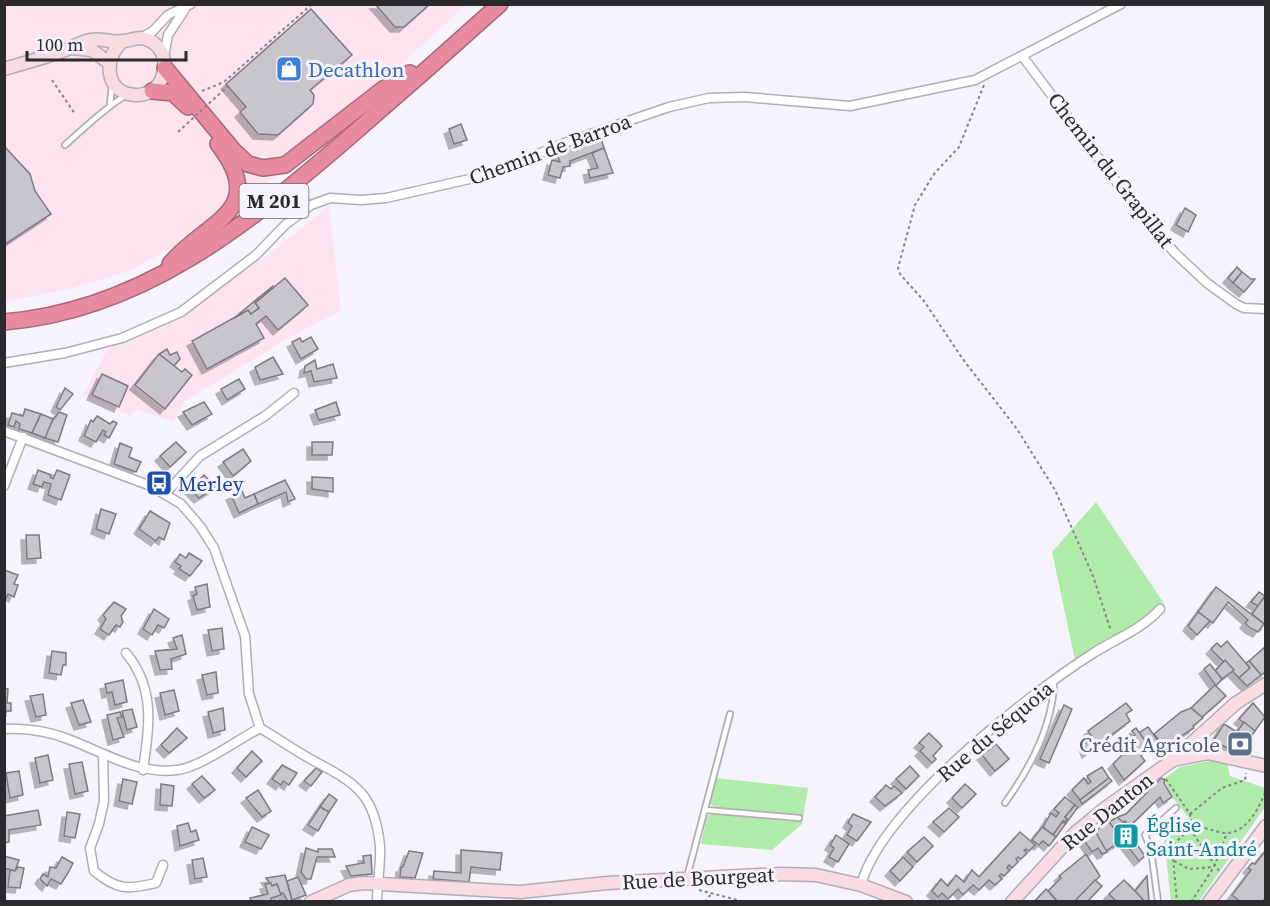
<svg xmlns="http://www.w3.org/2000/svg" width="1270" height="906" font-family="'Source Serif 4',serif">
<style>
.commercial{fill:#fce3ed}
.green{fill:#afeca9}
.building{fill:#c8c5cd;stroke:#7d7a81;stroke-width:1.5;filter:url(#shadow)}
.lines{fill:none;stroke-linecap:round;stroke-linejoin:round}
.lane-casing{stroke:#b0aeb5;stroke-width:8}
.street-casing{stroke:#b0aeb5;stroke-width:11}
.secondary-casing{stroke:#b0aeb5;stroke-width:15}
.highway-casing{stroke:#a66877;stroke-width:18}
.path{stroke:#86848a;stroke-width:2;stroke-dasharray:3 3;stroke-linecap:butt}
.lane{stroke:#fff;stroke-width:4.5}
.street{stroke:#fff;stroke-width:8}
.secondary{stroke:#f8dce2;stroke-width:12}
.highway{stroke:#e88aa0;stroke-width:15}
.path-bridge{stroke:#86848a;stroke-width:2;stroke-dasharray:3 3;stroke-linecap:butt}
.labels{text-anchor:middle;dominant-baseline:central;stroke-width:6;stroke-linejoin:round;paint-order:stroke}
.shield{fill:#f6f3fc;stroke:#67666a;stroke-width:1.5}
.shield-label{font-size:20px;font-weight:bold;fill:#2a292c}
.shop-label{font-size:21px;fill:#366cbe;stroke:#f6f3fc;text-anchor:start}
.street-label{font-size:21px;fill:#2a292c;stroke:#f6f3fc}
.transit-label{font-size:21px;fill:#164399;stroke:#f6f3fc;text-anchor:start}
.service-label{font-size:21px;fill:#4e5e75;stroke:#f6f3fc;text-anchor:end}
.culture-label{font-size:21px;fill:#0d838f;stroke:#f6f3fc;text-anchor:start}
</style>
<defs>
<filter id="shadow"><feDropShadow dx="-5" dy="5" stdDeviation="0" flood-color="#0004"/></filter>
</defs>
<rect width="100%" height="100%" fill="#f6f3fc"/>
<g class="commercial">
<path d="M 4,5 L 466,5 L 282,172 L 189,238 L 129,271 L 72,288 L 5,302 Z"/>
<path d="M 329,206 L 341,310 L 280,343 L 184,402 L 173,422 L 136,409 L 130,416 L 83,394 L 110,345 L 194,305 L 267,256 Z"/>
</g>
<g class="green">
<path d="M 1096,502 L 1165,605 L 1116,644 L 1075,660 L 1052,552 Z"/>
<path d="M 1215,760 L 1227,763 L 1230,776 L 1265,788 L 1265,807 L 1199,901 L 1171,901 L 1164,840 L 1189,818 L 1172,797 L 1164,779 L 1180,767 Z"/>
<path d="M 716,778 L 808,788 L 802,824 L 772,850 L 701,844 L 707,816 L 713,814 L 715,807 L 710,804 Z"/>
</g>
<g class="building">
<path d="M 375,4 L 430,4 L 404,27 L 395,27 Z"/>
<path d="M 311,9 L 352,55 L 310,90 L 314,95 L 313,104 L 278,135 L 258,134 L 240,112 L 246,107 L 226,84 Z"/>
<path d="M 461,124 L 467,140 L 454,144 L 449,129 Z"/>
<path d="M 600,135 L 604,148 L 570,161 L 570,166 L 563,167 L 560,178 L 548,175 L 552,160 L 560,162 L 556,151 Z"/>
<path d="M 4,146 L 30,174 L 35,191 L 51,214 L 4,245 Z"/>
<path d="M 604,148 L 613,173 L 590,178 L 588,170 L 598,168 L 592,153 Z"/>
<path d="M 1185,208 L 1196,215 L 1188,232 L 1176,225 Z"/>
<path d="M 1237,267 L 1242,272 L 1233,283 L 1228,278 Z"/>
<path d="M 1242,272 L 1251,279 L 1255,279 L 1244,292 L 1233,283 Z"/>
<path d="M 285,278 L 308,305 L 278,330 L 266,316 L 256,324 L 264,338 L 207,369 L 192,341 L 248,310 L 251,314 L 259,308 L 255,303 Z"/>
<path d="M 273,286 L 274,287 L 255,303 L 259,308 L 251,314 L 248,310 L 234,318 Z"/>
<path d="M 311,337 L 318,349 L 301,359 L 292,342 L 300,338 L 302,342 Z"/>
<path d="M 167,349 L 170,355 L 177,352 L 180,359 L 174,366 L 159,354 Z"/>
<path d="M 159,354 L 182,372 L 185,369 L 192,375 L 165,409 L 135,385 Z"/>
<path d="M 273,357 L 283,374 L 260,380 L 255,367 Z"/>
<path d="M 315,360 L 317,369 L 333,364 L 337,378 L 314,382 L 311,371 L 304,373 L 305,366 Z"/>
<path d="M 102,374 L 128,386 L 119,407 L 92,395 Z"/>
<path d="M 239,379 L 245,389 L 227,400 L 221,389 Z"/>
<path d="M 65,388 L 73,394 L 60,410 L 56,407 Z"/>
<path d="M 204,402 L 212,414 L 192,425 L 183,412 Z"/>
<path d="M 336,402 L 340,415 L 319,420 L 315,410 Z"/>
<path d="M 25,409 L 41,414 L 32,433 L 19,429 L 20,424 L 16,421 L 14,427 L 8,425 L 12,413 L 23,416 Z"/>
<path d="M 59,412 L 67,415 L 58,442 L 45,438 L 49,425 Z"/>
<path d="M 41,414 L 53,419 L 45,438 L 32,433 Z"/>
<path d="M 97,416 L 110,424 L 113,421 L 117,423 L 109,438 L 104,435 L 106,432 L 103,430 L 96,442 L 84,436 L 91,420 L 93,422 Z"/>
<path d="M 176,442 L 186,452 L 170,467 L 160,456 Z"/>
<path d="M 312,442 L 333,442 L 332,455 L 312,455 Z"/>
<path d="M 120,443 L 132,448 L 129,457 L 141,462 L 136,472 L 114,464 Z"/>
<path d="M 243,449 L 251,461 L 233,476 L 223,462 Z"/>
<path d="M 38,470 L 51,475 L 50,477 L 53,479 L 57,470 L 70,475 L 61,500 L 48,495 L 51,484 L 44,482 L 42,487 L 33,484 Z"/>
<path d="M 204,475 L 216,487 L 199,498 L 190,489 Z"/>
<path d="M 312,477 L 333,478 L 333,492 L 312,489 Z"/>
<path d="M 285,480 L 295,499 L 288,502 L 286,492 L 258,504 L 254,494 Z"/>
<path d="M 242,491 L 245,498 L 254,494 L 258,504 L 239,513 L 231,495 Z"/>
<path d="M 101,509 L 116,514 L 109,534 L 96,529 Z"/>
<path d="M 150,511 L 170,523 L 164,540 L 159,537 L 156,541 L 139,529 Z"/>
<path d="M 26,535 L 39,535 L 41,558 L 27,559 Z"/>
<path d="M 189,553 L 202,561 L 190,576 L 179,569 L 181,566 L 175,562 L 180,554 L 186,558 Z"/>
<path d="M 4,570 L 18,575 L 14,584 L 18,585 L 14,597 L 8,594 L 4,603 Z"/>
<path d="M 207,584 L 210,607 L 197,610 L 193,596 L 197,594 L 195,587 Z"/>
<path d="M 1216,587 L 1264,624 L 1258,632 L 1250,628 L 1245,623 L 1248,620 L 1228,602 L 1213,623 L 1198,612 Z"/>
<path d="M 1259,592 L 1265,596 L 1258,606 L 1251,602 Z"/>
<path d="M 1265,596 L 1266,596 L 1266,625 L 1252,614 Z"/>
<path d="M 114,602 L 126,609 L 121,616 L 123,622 L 120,627 L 116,625 L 109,635 L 100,629 L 106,619 L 103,615 Z"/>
<path d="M 154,609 L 169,619 L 164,628 L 158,625 L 152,635 L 143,629 Z"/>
<path d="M 1198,612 L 1210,621 L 1197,635 L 1188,626 Z"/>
<path d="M 222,628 L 224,649 L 212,651 L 208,630 Z"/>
<path d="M 182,635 L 186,654 L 171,659 L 172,669 L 160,670 L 155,651 L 177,649 L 173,638 Z"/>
<path d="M 1227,641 L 1250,668 L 1239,678 L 1211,649 L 1217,643 L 1221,647 Z"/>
<path d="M 1266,646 L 1266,672 L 1261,675 L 1249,661 Z"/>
<path d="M 52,651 L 66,653 L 66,665 L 63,665 L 61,675 L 49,673 Z"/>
<path d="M 1225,660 L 1234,670 L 1222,679 L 1215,671 Z"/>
<path d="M 1249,661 L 1261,675 L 1247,686 L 1239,678 L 1250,668 L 1246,663 Z"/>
<path d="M 1210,664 L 1222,679 L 1216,686 L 1204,669 Z"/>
<path d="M 216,672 L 218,693 L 207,695 L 202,675 Z"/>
<path d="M 123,680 L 127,702 L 115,705 L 112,692 L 107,693 L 105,684 Z"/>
<path d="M 1215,685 L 1226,696 L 1202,717 L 1191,708 Z"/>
<path d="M 4,688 L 8,689 L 7,703 L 11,703 L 11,711 L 6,711 L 6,713 Z"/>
<path d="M 174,690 L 179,711 L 165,715 L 160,693 Z"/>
<path d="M 43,694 L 46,715 L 36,717 L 30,696 Z"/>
<path d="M 83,700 L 91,722 L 79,725 L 71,703 Z"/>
<path d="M 1126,703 L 1132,710 L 1126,714 L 1130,721 L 1087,753 L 1084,745 L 1093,738 L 1088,731 Z"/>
<path d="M 1253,703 L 1265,717 L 1255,731 L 1239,719 Z"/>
<path d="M 1064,705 L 1072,709 L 1049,763 L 1040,759 Z"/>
<path d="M 223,708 L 225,730 L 213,733 L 208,712 Z"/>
<path d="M 1191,708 L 1203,718 L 1193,726 L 1194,728 L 1164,747 L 1154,734 L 1181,712 Z"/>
<path d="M 132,709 L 137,727 L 127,730 L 122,711 Z"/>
<path d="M 120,712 L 122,717 L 117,718 L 124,737 L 113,740 L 107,715 Z"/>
<path d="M 1244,722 L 1255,731 L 1238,753 L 1213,741 L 1224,724 L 1237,732 Z"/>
<path d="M 1148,727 L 1159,742 L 1151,748 L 1139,733 Z"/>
<path d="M 177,728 L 187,738 L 169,753 L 161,745 Z"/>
<path d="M 1136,728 L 1149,746 L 1141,756 L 1145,761 L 1124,780 L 1113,764 L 1124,753 L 1125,755 L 1133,750 L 1127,742 L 1135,735 L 1132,731 Z"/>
<path d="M 929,733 L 942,746 L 933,756 L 936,759 L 932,763 L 920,751 L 924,747 L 919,743 Z"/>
<path d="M 996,744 L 1009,759 L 995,771 L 982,755 Z"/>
<path d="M 252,751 L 262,761 L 246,777 L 237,768 Z"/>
<path d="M 48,755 L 53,780 L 40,783 L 35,758 Z"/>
<path d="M 82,762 L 88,791 L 75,794 L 69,764 Z"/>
<path d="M 282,765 L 297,773 L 289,785 L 283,781 L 281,785 L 272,779 Z"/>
<path d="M 910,766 L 919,776 L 906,789 L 896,779 Z"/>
<path d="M 1102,767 L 1109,778 L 1080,800 L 1072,790 L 1084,778 L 1088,784 L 1091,782 L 1087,776 Z"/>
<path d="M 316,768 L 322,772 L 311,786 L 304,781 Z"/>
<path d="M 19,771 L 23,795 L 10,798 L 6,773 Z"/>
<path d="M 202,776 L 215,790 L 204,798 L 192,784 Z"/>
<path d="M 1109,778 L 1112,781 L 1082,804 L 1080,800 Z"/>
<path d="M 1161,778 L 1165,780 L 1164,783 L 1172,797 L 1163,803 L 1160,797 L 1129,827 L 1125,821 L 1122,823 L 1117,817 L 1126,814 Z"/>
<path d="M 123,779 L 137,782 L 132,804 L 119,801 Z"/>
<path d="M 161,784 L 174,786 L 172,806 L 160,805 Z"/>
<path d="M 965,784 L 976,794 L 962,808 L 952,798 Z"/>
<path d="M 886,785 L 891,789 L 894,786 L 902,793 L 885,806 L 875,797 Z"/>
<path d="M 258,790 L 271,811 L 262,817 L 246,798 Z"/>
<path d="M 329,794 L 337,800 L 329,812 L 320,807 Z"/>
<path d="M 1065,797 L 1075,805 L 1065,817 L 1067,819 L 1064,823 L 1063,821 L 1053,835 L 1043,827 L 1051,813 L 1056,817 L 1059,813 L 1054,809 Z"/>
<path d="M 1075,805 L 1078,807 L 1056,837 L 1053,835 L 1063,821 L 1064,823 L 1067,819 L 1065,817 Z"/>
<path d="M 320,807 L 329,812 L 318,831 L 308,825 Z"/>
<path d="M 949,808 L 959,817 L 944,832 L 933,822 Z"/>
<path d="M 38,810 L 41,825 L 9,830 L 9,842 L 4,843 L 4,816 Z"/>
<path d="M 67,812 L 80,814 L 75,838 L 64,836 Z"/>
<path d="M 853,814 L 871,822 L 857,841 L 847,835 L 852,826 L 848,823 Z"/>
<path d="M 1117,817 L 1132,830 L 1129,833 L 1145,856 L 1139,861 L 1109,822 Z"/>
<path d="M 1109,822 L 1123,840 L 1106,851 L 1095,831 Z"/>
<path d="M 188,823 L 191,832 L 196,830 L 199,840 L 180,846 L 177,826 Z"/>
<path d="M 252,827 L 269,835 L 261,849 L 245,842 Z"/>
<path d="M 1042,827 L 1056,837 L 1049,846 L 1043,841 L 1039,845 L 1032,840 Z"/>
<path d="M 1095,831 L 1107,852 L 1102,854 L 1098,848 L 1092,852 L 1083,839 Z"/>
<path d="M 1020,832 L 1035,845 L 1029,851 L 1026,849 L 1024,850 L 1027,853 L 1021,859 L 1018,857 L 1016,859 L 1018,862 L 1012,868 L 1009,865 L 1007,868 L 1010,870 L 1004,876 L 1001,874 L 999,876 L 1002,879 L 995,885 L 989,880 L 979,890 L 973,885 L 963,895 L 958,889 L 948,899 L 942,893 L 938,897 L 932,891 L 941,879 L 948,886 L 956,875 L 964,882 L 972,870 L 979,877 Z"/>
<path d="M 836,835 L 849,844 L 838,862 L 829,857 L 834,848 L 830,845 Z"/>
<path d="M 924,837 L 933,846 L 917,862 L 907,852 Z"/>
<path d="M 306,848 L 318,852 L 318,849 L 332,849 L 335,857 L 317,857 L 311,879 L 306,879 L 301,872 Z"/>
<path d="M 461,850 L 502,853 L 500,870 L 471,867 L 469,882 L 433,879 L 434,871 L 461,873 Z"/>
<path d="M 1266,850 L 1266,897 L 1262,902 L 1241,902 L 1232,895 L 1251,870 L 1248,868 L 1252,863 L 1255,864 Z"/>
<path d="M 409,851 L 423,853 L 415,878 L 400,877 L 401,867 L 403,867 Z"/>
<path d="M 1086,854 L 1100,876 L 1074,902 L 1058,902 L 1048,891 L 1061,878 L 1059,876 Z"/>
<path d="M 371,855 L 372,874 L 351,876 L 346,866 L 364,863 L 363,856 Z"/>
<path d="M 4,856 L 19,860 L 15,871 L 4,868 Z"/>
<path d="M 62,857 L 73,863 L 68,873 L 61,884 L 51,879 L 47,886 L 40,879 L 43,874 L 48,877 L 50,867 L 56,868 Z"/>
<path d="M 903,857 L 913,867 L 900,881 L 890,871 Z"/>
<path d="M 203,858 L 207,877 L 195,879 L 192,860 Z"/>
<path d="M 18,867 L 24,868 L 20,888 L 8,887 L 10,870 L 15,871 Z"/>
<path d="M 285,875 L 292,900 L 288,902 L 283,893 L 280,894 L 277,884 L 272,886 L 266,878 Z"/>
<path d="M 1147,876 L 1149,901 L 1145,902 L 1135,891 Z"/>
<path d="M 298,877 L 306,895 L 292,900 L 287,881 Z"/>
<path d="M 1095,880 L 1102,886 L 1087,902 L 1074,902 Z"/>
<path d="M 1124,880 L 1135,891 L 1145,902 L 1117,902 L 1109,894 Z"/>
<path d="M 271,883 L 272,886 L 277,884 L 281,895 L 271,898 L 272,902 L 251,902 L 250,898 L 268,894 L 265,884 Z"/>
<path d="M 1046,889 L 1058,902 L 1034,902 Z"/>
</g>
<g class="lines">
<defs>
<g id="lane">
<path d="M 110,104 L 112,86"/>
<path d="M 65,145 C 82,130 107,106 125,96"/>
<path d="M 1005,803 C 1030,768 1053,725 1054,682"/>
<path d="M 706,810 L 799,818"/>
<path d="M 687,877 L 730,714"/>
<path d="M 1158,902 L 1151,850 L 1145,835 L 1176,808"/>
</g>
<g id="street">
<path d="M 141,38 L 153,31 L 168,15 L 191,4"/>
<path d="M 164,56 L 168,35 L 185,9"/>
<path d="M 1023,57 L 1142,216 L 1175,253 L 1207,283 L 1236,304 L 1244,308 L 1266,309"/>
<path d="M 4,363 L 65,353 L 122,338 L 181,312 L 256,255 L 285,225 L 311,205 L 330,198 L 361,200 L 386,198 L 487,175 L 567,142 L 669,107 L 709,98 L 745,97 L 850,106 L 975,80 L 1121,4"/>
<path d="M 4,431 L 151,486 L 181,504 L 200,526 L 214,548 L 245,636 L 249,694 L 260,728 C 279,739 297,752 316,762 C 357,784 375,795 380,846 C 381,864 377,883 377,902"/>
<path d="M 4,486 L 23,437"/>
<path d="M 165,494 L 200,456 L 265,416 L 294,393"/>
<path d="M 126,653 C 156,689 149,727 143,770"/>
<path d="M 4,729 C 26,728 47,731 68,739 C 103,752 138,775 177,770 C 201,767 237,740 260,728"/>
<path d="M 103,754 L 104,801 L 99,824 L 90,848 L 94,871 C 117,890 127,890 156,883 L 163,865"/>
<path d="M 861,885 C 881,810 1026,696 1092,654 C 1115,639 1141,630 1160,609"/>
</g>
<g id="secondary">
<path d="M 71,48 L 92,50 L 109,63"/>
<path d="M 4,69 C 26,62 49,57 70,48 C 77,45 83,41 91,40 C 102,38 112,43 123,41 C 129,41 134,38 141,38 C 176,43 170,97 135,95 C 104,93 103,57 123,41"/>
<path d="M 1198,737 L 1202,747 L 1208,753 L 1266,766"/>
<path d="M 1173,760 L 1208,753"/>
<path d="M 311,902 L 349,885 L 364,883 L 520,892 L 607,883 L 781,874 L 816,875 L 861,885 L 906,902"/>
<path d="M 1012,902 L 1075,833 L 1104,809 L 1173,760 L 1236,703 L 1266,684"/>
<path d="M 1209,902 L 1266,826"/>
</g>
<g id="highway">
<path d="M 165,68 L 233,150 L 248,164 L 263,168 L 285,165 L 382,90 L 410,73"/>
<path d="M 152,91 L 173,93 L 188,107"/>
<path d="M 170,264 C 205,221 271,212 218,144"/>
<path d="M 4,322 C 141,311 247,225 347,139 C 398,95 449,50 500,4"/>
</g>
</defs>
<use href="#lane" class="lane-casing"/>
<use href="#street" class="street-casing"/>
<use href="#secondary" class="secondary-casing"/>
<use href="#highway" class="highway-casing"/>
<g class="path">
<path d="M 52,80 L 75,114"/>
<path d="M 984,85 L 959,147 L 934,174 L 915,205 L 898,268 L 900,274 L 924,301 L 962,358 L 1017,429 L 1055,490 L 1093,576 L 1111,631"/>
<path d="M 202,91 L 224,82 L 312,4"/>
<path d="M 1166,779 L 1190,814 L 1192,826 L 1172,846 L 1177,902"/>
<path d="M 1190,814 L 1222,788 L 1245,780 L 1246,773"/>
<path d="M 1158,849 L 1172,846"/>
<path d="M 1174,861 L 1189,869 L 1214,867"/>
<path d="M 1219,871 L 1194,835 L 1192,826 C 1204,826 1214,832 1225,833 C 1247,834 1260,806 1266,790"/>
<path d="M 699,890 L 745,902"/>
<path d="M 705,902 L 711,894"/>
<path d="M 1191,902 L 1214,867 L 1227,833"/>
</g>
<use href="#lane" class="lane"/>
<use href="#street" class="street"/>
<use href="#secondary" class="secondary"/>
<use href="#highway" class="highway"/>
<path class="path-bridge" d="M 178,132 L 228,86"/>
</g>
<defs>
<symbol id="shop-square" viewBox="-11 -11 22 22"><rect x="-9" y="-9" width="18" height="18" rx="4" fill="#3f7fe0" stroke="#f6f3fc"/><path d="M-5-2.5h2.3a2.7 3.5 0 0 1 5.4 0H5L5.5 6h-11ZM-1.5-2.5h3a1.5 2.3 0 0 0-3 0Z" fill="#fff"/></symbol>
<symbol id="bus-square" viewBox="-11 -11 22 22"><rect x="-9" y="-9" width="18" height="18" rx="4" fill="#1a4fb4" stroke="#f6f3fc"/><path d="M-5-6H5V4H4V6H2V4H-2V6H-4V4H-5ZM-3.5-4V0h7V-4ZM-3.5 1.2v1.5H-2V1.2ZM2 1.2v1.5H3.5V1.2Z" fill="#fff"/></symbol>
<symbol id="bank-square" viewBox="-11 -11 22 22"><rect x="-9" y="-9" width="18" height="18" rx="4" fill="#5c6f8a" stroke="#f6f3fc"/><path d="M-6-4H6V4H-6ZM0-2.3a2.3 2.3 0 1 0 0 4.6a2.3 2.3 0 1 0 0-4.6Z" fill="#fff"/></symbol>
<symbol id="building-square" viewBox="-11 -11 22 22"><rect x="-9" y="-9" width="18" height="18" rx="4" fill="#0f9aa8" stroke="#f6f3fc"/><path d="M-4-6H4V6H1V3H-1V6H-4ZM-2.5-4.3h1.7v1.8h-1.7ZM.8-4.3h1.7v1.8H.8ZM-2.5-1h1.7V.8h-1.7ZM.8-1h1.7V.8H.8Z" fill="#fff"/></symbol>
</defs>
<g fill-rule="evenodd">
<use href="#shop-square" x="274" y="54" width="30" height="30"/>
<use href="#bus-square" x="144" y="468" width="30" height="30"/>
<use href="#bank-square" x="1225" y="729" width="30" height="30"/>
<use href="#building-square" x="1111" y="821" width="30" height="30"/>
</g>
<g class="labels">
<rect class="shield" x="239.5" y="184" width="69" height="34" rx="4.5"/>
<g class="shield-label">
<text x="274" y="201">M 201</text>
</g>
<g class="shop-label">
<text x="308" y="69">Decathlon</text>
</g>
<g class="street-label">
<text transform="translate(550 149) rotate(-20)">Chemin de Barroa</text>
<text transform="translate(1111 170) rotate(52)">Chemin du Grapillat</text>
<text transform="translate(995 731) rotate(-40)">Rue du Séquoia</text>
<text transform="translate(1107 811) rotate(-39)">Rue Danton</text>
<text transform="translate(698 878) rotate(-3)">Rue de Bourgeat</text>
</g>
<g class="transit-label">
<text x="178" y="483">Merley</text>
</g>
<g class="service-label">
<text x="1220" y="744">Crédit Agricole</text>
</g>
<g class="culture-label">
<text x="1146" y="824">Église<tspan x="1146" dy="24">Saint-André</tspan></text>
</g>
</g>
<rect width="1270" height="906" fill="none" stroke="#2a292c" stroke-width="12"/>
<path d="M27 51v9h159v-9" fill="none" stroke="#2a292c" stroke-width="3"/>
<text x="36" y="51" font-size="18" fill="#2a292c" stroke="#f6f3fc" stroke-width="4.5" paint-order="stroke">100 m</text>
</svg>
